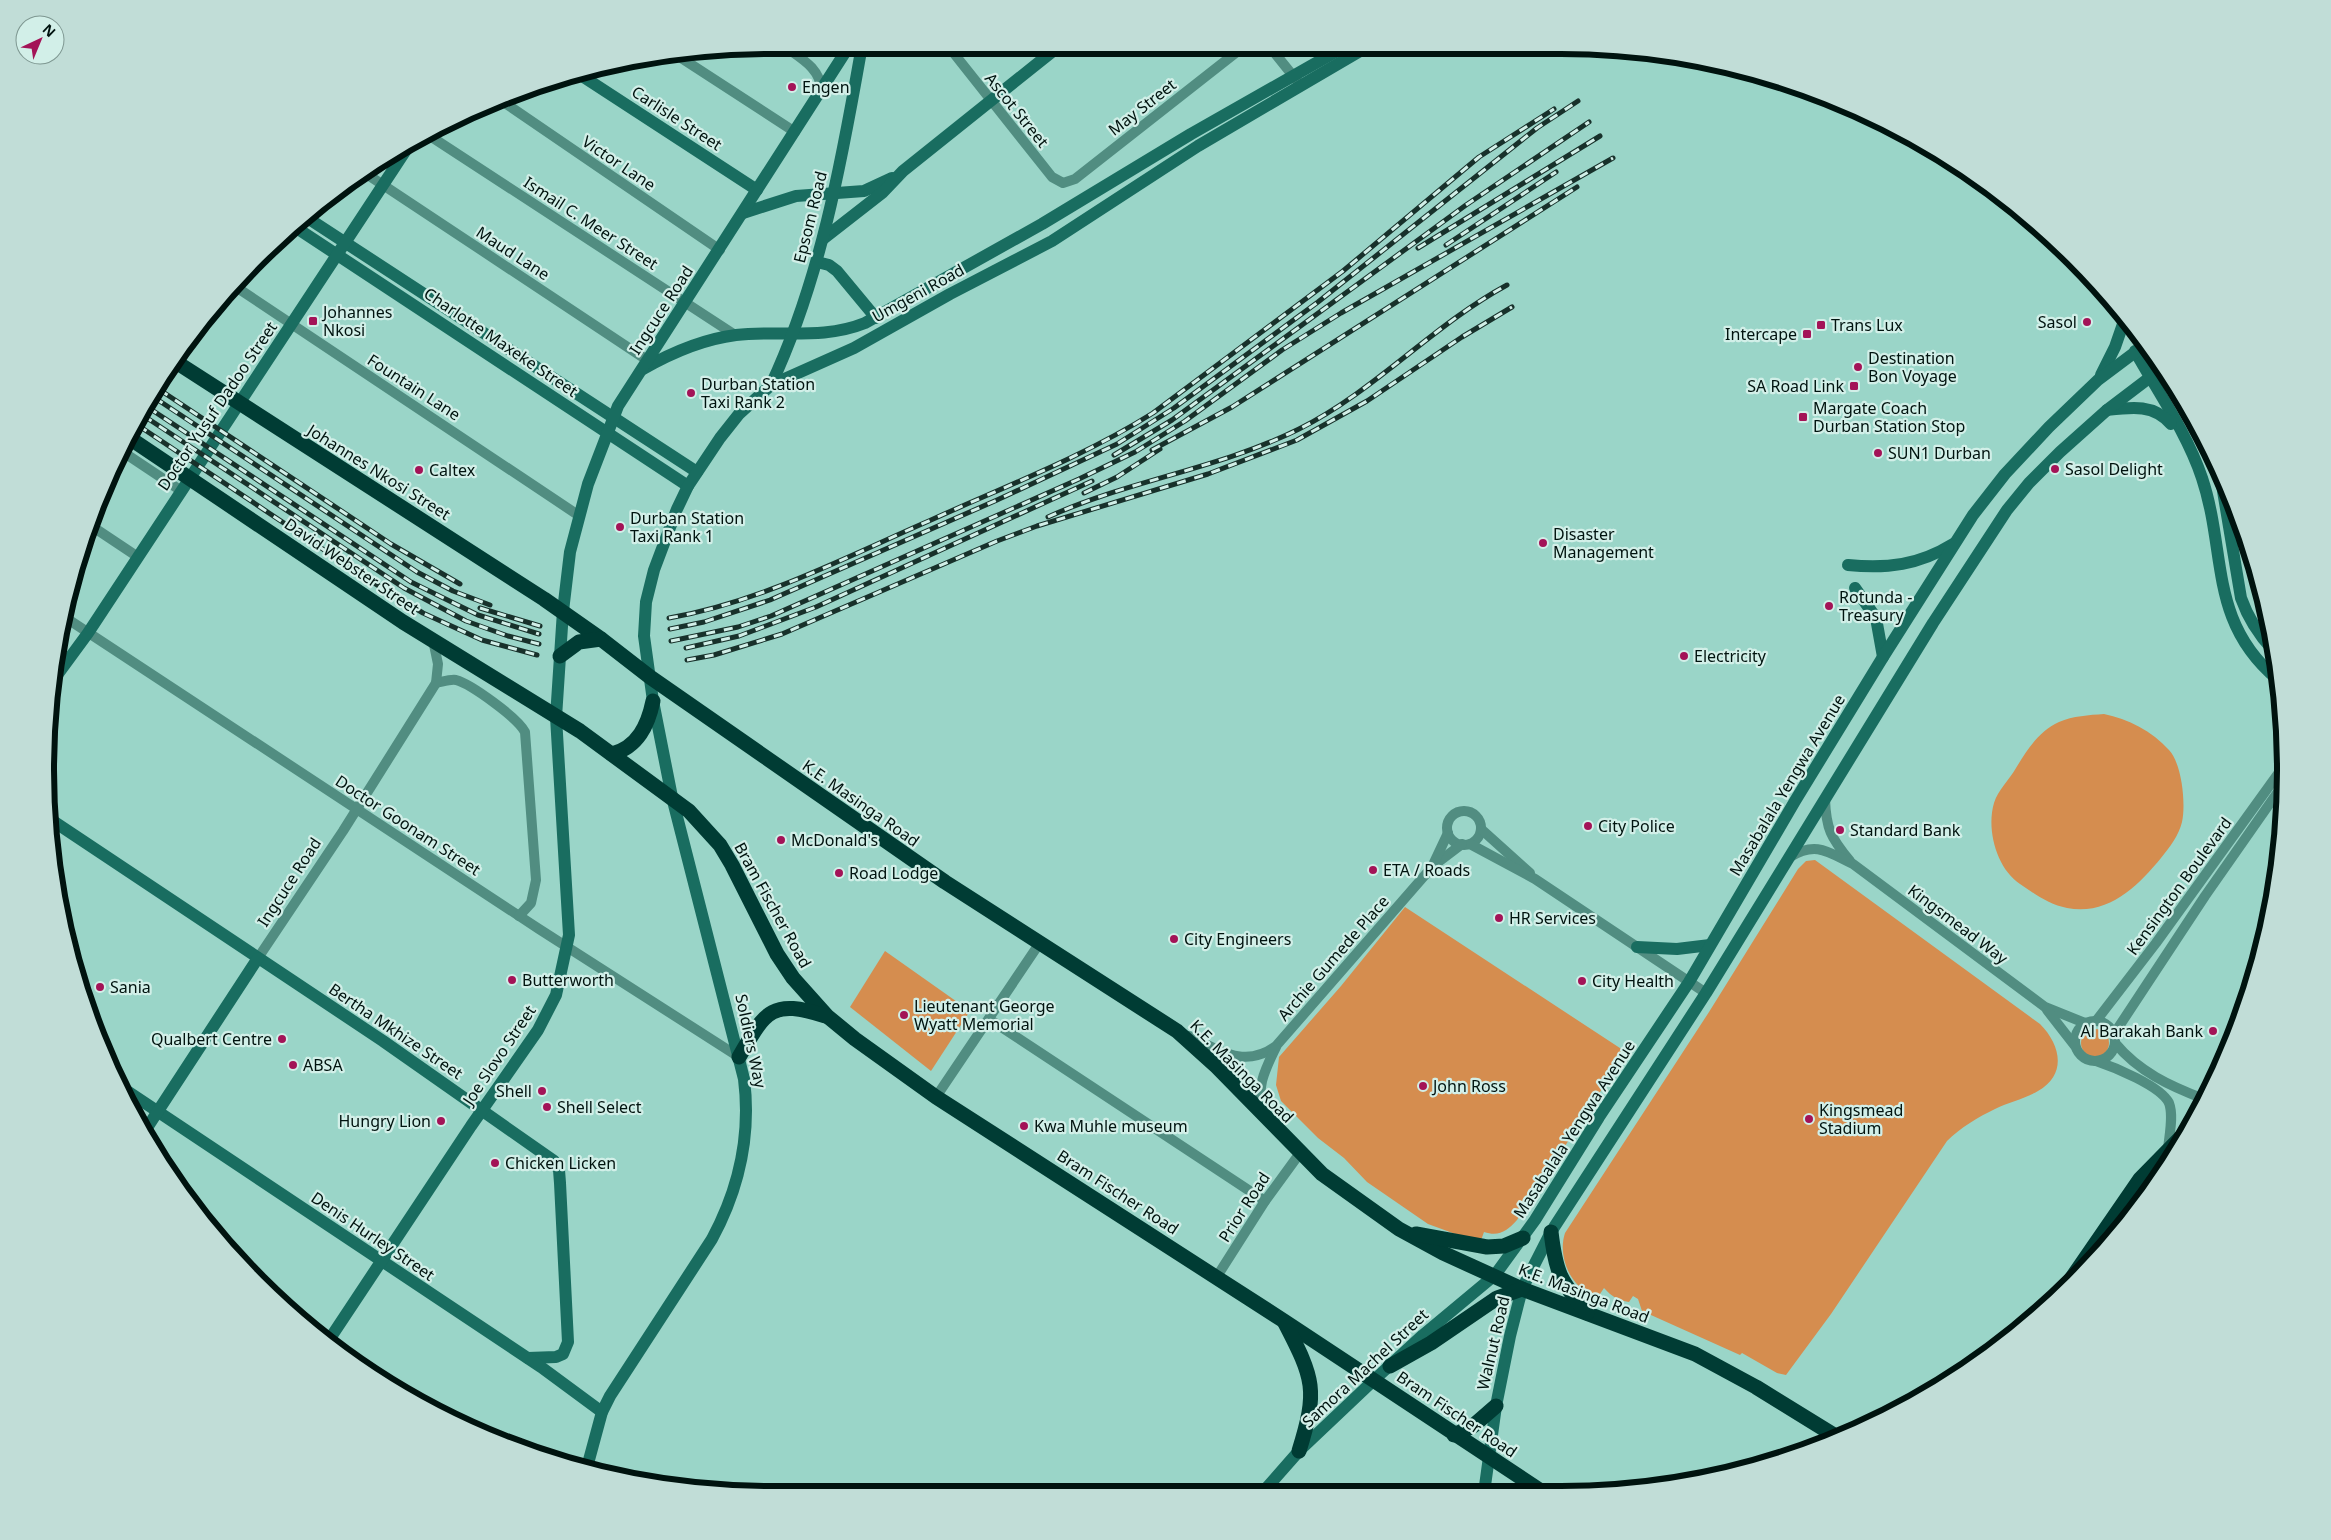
<svg xmlns="http://www.w3.org/2000/svg" width="2331" height="1540" font-family="'Noto Sans',sans-serif">
<style>
.green{fill:#d58d4f}
.lines{fill:none;stroke-linecap:round;stroke-linejoin:round}
.street{stroke:#518d81;stroke-width:10}
.secondary{stroke:#196d60;stroke-width:12}
.highway{stroke:#003c34;stroke-width:15}
.rail-casing{stroke:#18312b;stroke-width:5}
.rail{stroke:#d2efe8;stroke-width:3;stroke-dasharray:9;stroke-linecap:butt}
.poi-dot{fill:#a31357;stroke:#d2efe8;stroke-width:2}
.labels{text-anchor:middle;dominant-baseline:central;stroke-width:4.5;stroke-linejoin:round;paint-order:stroke}
.poi-label{font-size:16px;fill:#00130f;stroke:#d2efe8;text-anchor:start}
.street-label{font-size:16px;fill:#00130f;stroke:#d2efe8}
.rim{fill:none;stroke:#00130f;stroke-width:6}
</style>
<rect width="100%" height="100%" fill="#9ad5c8"/>
<g class="green">
<path d="M 2104,714 C 2128,719 2152,731 2169,750 C 2182,764 2186,804 2182,822 C 2179,835 2170,847 2161,858 C 2138,886 2108,916 2067,908 C 2049,905 2035,894 2020,884 C 1997,869 1986,830 1994,803 C 1998,790 2009,780 2016,768 C 2027,750 2039,731 2059,722 C 2073,716 2089,715 2104,714 Z"/>
<path d="M 1815,860 L 2040,1024 C 2061,1045 2067,1075 2038,1091 C 2024,1099 2009,1102 1995,1109 C 1978,1117 1960,1128 1947,1141 L 1831,1314 L 1786,1375 L 1777,1373 L 1742,1353 L 1740,1355 L 1642,1311 L 1638,1299 L 1633,1296 L 1629,1302 C 1618,1300 1612,1297 1604,1288 L 1598,1297 C 1571,1290 1557,1257 1565,1233 L 1709,1012 L 1798,869 L 1806,861 Z"/>
<path d="M 1405,907 L 1626,1052 L 1517,1220 C 1507,1231 1499,1237 1484,1232 L 1480,1243 L 1428,1224 L 1367,1182 L 1344,1158 L 1318,1138 L 1281,1101 L 1276,1085 L 1279,1057 L 1341,986 Z"/>
<path d="M 885,951 L 970,1011 L 931,1071 L 850,1007 Z"/>
<circle cx="2095" cy="1043" r="14"/>
</g>
<g class="lines">
<g class="street">
<path d="M 791,51 C 807,62 820,71 822,91"/>
<path d="M 952,51 L 1052,177 L 1063,183 L 1075,179 L 1238,51"/>
<path d="M 1273,51 L 1298,82"/>
<path d="M 672,52 L 795,132"/>
<path d="M 502,101 L 720,250"/>
<path d="M 430,136 L 735,335"/>
<path d="M 362,171 L 647,360"/>
<path d="M 233,285 L 578,515"/>
<path d="M 123,452 L 180,490"/>
<path d="M 90,525 L 138,557"/>
<path d="M 63,616 L 539,929 L 739,1057"/>
<path d="M 436,683 C 442,682 450,679 456,680 C 471,684 518,718 525,732 L 536,880 L 531,903 L 519,916"/>
<path d="M 1825,799 C 1826,829 1831,838 1850,861"/>
<circle cx="1464" cy="828" r="17"/>
<path d="M 1481,829 L 1530,873"/>
<path d="M 1470,844 L 1535,879 L 1706,993"/>
<path d="M 1790,857 C 1816,841 1828,852 1853,864 L 2045,1007 L 2085,1023"/>
<path d="M 1433,866 L 1462,844"/>
<path d="M 258,958 L 343,831 L 436,683 L 438,664 L 433,640"/>
<path d="M 2047,1010 L 2075,1046"/>
<path d="M 989,1019 L 1265,1201"/>
<circle cx="2095" cy="1041" r="20"/>
<path d="M 2096,1021 L 2156,943 L 2283,767"/>
<path d="M 2114,1034 L 2205,896 L 2282,786"/>
<path d="M 1189,1036 C 1219,1050 1245,1069 1276,1046 L 1432,867 L 1448,833"/>
<path d="M 2115,1043 C 2139,1072 2170,1086 2204,1099"/>
<path d="M 2096,1061 C 2114,1067 2161,1086 2169,1103 C 2174,1116 2169,1136 2168,1149"/>
<path d="M 936,1097 L 1039,944"/>
<path d="M 1264,1113 C 1255,1088 1265,1070 1276,1047"/>
<path d="M 1216,1278 L 1265,1201 L 1300,1153"/>
</g>
<g class="secondary">
<path d="M 579,74 L 757,190"/>
<path d="M 743,213 L 796,196 L 864,191 L 892,178"/>
<path d="M 306,217 L 697,472"/>
<path d="M 295,227 L 688,486"/>
<path d="M 823,239 L 882,193 L 903,171 L 1053,51"/>
<path d="M 817,262 L 829,265 L 837,271 L 876,318"/>
<path d="M 2135,351 C 2158,392 2187,433 2202,478 C 2227,553 2208,621 2277,679"/>
<path d="M 643,369 C 671,353 704,339 736,335 C 780,330 823,340 865,323 L 1042,224 L 1191,134 L 1337,51"/>
<path d="M 2101,375 L 2115,347 L 2123,324"/>
<path d="M 771,385 C 820,280 841,165 861,51"/>
<path d="M 2107,410 C 2132,407 2154,404 2171,424"/>
<path d="M 2196,424 L 2208,447 L 2222,485 L 2241,598 C 2248,618 2258,634 2273,650"/>
<path d="M 1848,565 C 1887,569 1919,565 1953,544"/>
<path d="M 1855,588 L 1876,618 L 1883,657"/>
<path d="M 52,682 L 88,633 L 408,147"/>
<path d="M 50,819 L 383,1041 L 554,1161 L 559,1170 L 560,1183 L 568,1342 L 563,1354 L 556,1357 L 528,1358"/>
<path d="M 1637,947 L 1677,949 L 1710,945"/>
<path d="M 124,1089 L 541,1367 L 602,1412"/>
<path d="M 143,1134 L 258,958"/>
<path d="M 329,1340 L 471,1126 L 538,1030 L 556,995 L 569,935 L 556,717 L 563,611 L 570,552 L 588,484 L 618,406 L 846,51"/>
<path d="M 586,1471 L 602,1412 L 610,1396 L 712,1239 C 739,1189 751,1135 744,1079 L 672,797 L 653,701 L 644,636 L 646,602 L 654,570 L 677,509 L 688,486 L 720,438 L 739,414 L 771,385 L 854,348 L 950,294 L 1052,241 L 1198,146 L 1360,51"/>
<path d="M 1263,1492 L 1299,1451 L 1374,1380 L 1423,1335 L 1495,1275 L 1535,1220 L 1599,1117 L 1689,982 L 1795,801 L 1883,657 L 1973,515 L 2005,474 L 2049,427 L 2098,380 L 2146,344"/>
<path d="M 1484,1493 L 1496,1406 L 1510,1336 L 1522,1289 L 1551,1232 L 1706,993 L 1933,623 L 2007,510 L 2029,483 L 2060,452 L 2107,410 L 2161,369"/>
</g>
<g class="highway">
<path d="M 176,362 L 544,599 L 601,639 L 650,677 L 945,882 L 1177,1031 L 1217,1067 L 1322,1174 L 1399,1229 L 1443,1253 L 1522,1289 L 1695,1354 L 1756,1387 L 1837,1437"/>
<path d="M 131,439 L 403,622 L 580,731 L 689,811 L 720,845 L 732,865 L 777,954 L 793,978 L 827,1016 L 855,1039 L 936,1097 L 1284,1321 L 1544,1493"/>
<path d="M 560,656 L 579,642 L 601,639"/>
<path d="M 612,754 C 638,747 648,725 653,701"/>
<path d="M 739,1057 C 765,1012 771,998 825,1016"/>
<path d="M 1551,1232 C 1556,1274 1560,1280 1587,1313"/>
<path d="M 1416,1234 L 1487,1247 L 1504,1246 L 1523,1238"/>
<path d="M 2067,1285 L 2140,1179 L 2191,1127"/>
<path d="M 1285,1323 C 1314,1379 1318,1390 1299,1451"/>
<path d="M 1390,1366 L 1431,1343 L 1497,1298 L 1522,1289"/>
<path d="M 1454,1435 L 1473,1426 L 1496,1406"/>
</g>
<defs>
<g id="rail">
<path d="M 1446,245 L 1556,172"/>
<path d="M 1418,248 L 1600,136"/>
<path d="M 160,390 L 391,544 L 460,584"/>
<path d="M 155,398 L 417,572 L 453,591 L 490,605"/>
<path d="M 149,408 L 411,582 L 478,615 L 539,634"/>
<path d="M 144,416 L 404,588 L 466,621 L 508,636 L 539,644"/>
<path d="M 139,426 L 366,578 L 423,613 L 482,640 L 537,655"/>
<path d="M 1152,450 L 1232,407 L 1577,187"/>
<path d="M 1114,455 L 1172,420 L 1466,205 L 1589,122"/>
<path d="M 1084,493 L 1117,477 L 1160,449"/>
<path d="M 1048,517 C 1129,480 1219,469 1299,429 C 1375,391 1433,325 1507,285"/>
<path d="M 480,608 L 540,626"/>
<path d="M 669,618 C 761,602 846,557 931,520 C 1006,486 1083,457 1153,413 L 1343,271 L 1479,157 L 1554,109"/>
<path d="M 670,629 L 704,622 L 770,600 L 997,500 L 1117,444 L 1174,408 L 1318,302 L 1537,128 L 1578,101"/>
<path d="M 671,641 L 738,627 L 771,616 L 1079,479 L 1135,452 L 1185,421 L 1282,350 L 1341,313 L 1613,158"/>
<path d="M 686,648 L 739,636 L 816,607 L 1092,481"/>
<path d="M 687,660 L 714,655 L 782,634 L 997,541 L 1037,526 L 1208,474 L 1297,440 L 1367,401 L 1462,337 L 1512,307"/>
</g>
</defs>
<use href="#rail" class="rail-casing"/>
<use href="#rail" class="rail"/>
</g>
<g class="poi-dot">
<circle cx="792" cy="87" r="5"/>
<rect x="308" y="316" width="10" height="10" rx="2.5"/>
<circle cx="2087" cy="322" r="5"/>
<rect x="1816" y="320" width="10" height="10" rx="2.5"/>
<rect x="1802" y="329" width="10" height="10" rx="2.5"/>
<circle cx="1858" cy="367" r="5"/>
<rect x="1849" y="381" width="10" height="10" rx="2.5"/>
<circle cx="691" cy="393" r="5"/>
<rect x="1798" y="412" width="10" height="10" rx="2.5"/>
<circle cx="1878" cy="453" r="5"/>
<circle cx="2055" cy="469" r="5"/>
<circle cx="419" cy="470" r="5"/>
<circle cx="620" cy="527" r="5"/>
<circle cx="1543" cy="543" r="5"/>
<circle cx="1829" cy="606" r="5"/>
<circle cx="1684" cy="656" r="5"/>
<circle cx="1588" cy="826" r="5"/>
<circle cx="1840" cy="830" r="5"/>
<circle cx="781" cy="840" r="5"/>
<circle cx="1373" cy="870" r="5"/>
<circle cx="839" cy="873" r="5"/>
<circle cx="1499" cy="918" r="5"/>
<circle cx="1174" cy="939" r="5"/>
<circle cx="512" cy="980" r="5"/>
<circle cx="1582" cy="981" r="5"/>
<circle cx="100" cy="987" r="5"/>
<circle cx="904" cy="1015" r="5"/>
<circle cx="2213" cy="1031" r="5"/>
<circle cx="282" cy="1039" r="5"/>
<circle cx="293" cy="1065" r="5"/>
<circle cx="1423" cy="1086" r="5"/>
<circle cx="542" cy="1091" r="5"/>
<circle cx="547" cy="1107" r="5"/>
<circle cx="1809" cy="1119" r="5"/>
<circle cx="441" cy="1121" r="5"/>
<circle cx="1024" cy="1126" r="5"/>
<circle cx="495" cy="1163" r="5"/>
</g>
<g class="labels">
<g class="poi-label">
<text x="802" y="87">Engen</text>
<text x="323" y="312">Johannes<tspan x="323" dy="18">Nkosi</tspan></text>
<text x="2077" y="322" text-anchor="end">Sasol</text>
<text x="1831" y="325">Trans Lux</text>
<text x="1797" y="334" text-anchor="end">Intercape</text>
<text x="1868" y="358">Destination<tspan x="1868" dy="18">Bon Voyage</tspan></text>
<text x="701" y="384">Durban Station<tspan x="701" dy="18">Taxi Rank 2</tspan></text>
<text x="1844" y="386" text-anchor="end">SA Road Link</text>
<text x="1813" y="408">Margate Coach<tspan x="1813" dy="18">Durban Station Stop</tspan></text>
<text x="1888" y="453">SUN1 Durban</text>
<text x="2065" y="469">Sasol Delight</text>
<text x="429" y="470">Caltex</text>
<text x="630" y="518">Durban Station<tspan x="630" dy="18">Taxi Rank 1</tspan></text>
<text x="1553" y="534">Disaster<tspan x="1553" dy="18">Management</tspan></text>
<text x="1839" y="597">Rotunda -<tspan x="1839" dy="18">Treasury</tspan></text>
<text x="1694" y="656">Electricity</text>
<text x="1598" y="826">City Police</text>
<text x="1850" y="830">Standard Bank</text>
<text x="791" y="840">McDonald's</text>
<text x="1383" y="870">ETA / Roads</text>
<text x="849" y="873">Road Lodge</text>
<text x="1509" y="918">HR Services</text>
<text x="1184" y="939">City Engineers</text>
<text x="522" y="980">Butterworth</text>
<text x="1592" y="981">City Health</text>
<text x="110" y="987">Sania</text>
<text x="914" y="1006">Lieutenant George<tspan x="914" dy="18">Wyatt Memorial</tspan></text>
<text x="2203" y="1031" text-anchor="end">Al Barakah Bank</text>
<text x="272" y="1039" text-anchor="end">Qualbert Centre</text>
<text x="303" y="1065">ABSA</text>
<text x="1433" y="1086">John Ross</text>
<text x="532" y="1091" text-anchor="end">Shell</text>
<text x="557" y="1107">Shell Select</text>
<text x="1819" y="1110">Kingsmead<tspan x="1819" dy="18">Stadium</tspan></text>
<text x="431" y="1121" text-anchor="end">Hungry Lion</text>
<text x="1034" y="1126">Kwa Muhle museum</text>
<text x="505" y="1163">Chicken Licken</text>
</g>
<g class="street-label">
<text transform="translate(1142 107) rotate(-38)">May Street</text>
<text transform="translate(1017 110) rotate(51)">Ascot Street</text>
<text transform="translate(677 118) rotate(33)">Carlisle Street</text>
<text transform="translate(619 163) rotate(34)">Victor Lane</text>
<text transform="translate(810 217) rotate(-76)">Epsom Road</text>
<text transform="translate(591 223) rotate(33)">Ismail C. Meer Street</text>
<text transform="translate(513 253) rotate(33)">Maud Lane</text>
<text transform="translate(918 293) rotate(-29)">Umgeni Road</text>
<text transform="translate(661 310) rotate(-57)">Ingcuce Road</text>
<text transform="translate(501 342) rotate(34)">Charlotte Maxeke Street</text>
<text transform="translate(414 387) rotate(33)">Fountain Lane</text>
<text transform="translate(217 406) rotate(-56)">Doctor Yusuf Dadoo Street</text>
<text transform="translate(379 472) rotate(32)">Johannes Nkosi Street</text>
<text transform="translate(352 566) rotate(34)">David Webster Street</text>
<text transform="translate(1787 785) rotate(-59)">Masabalala Yengwa Avenue</text>
<text transform="translate(861 803) rotate(35)">K.E. Masinga Road</text>
<text transform="translate(408 825) rotate(33)">Doctor Goonam Street</text>
<text transform="translate(289 882) rotate(-57)">Ingcuce Road</text>
<text transform="translate(2179 886) rotate(-54)">Kensington Boulevard</text>
<text transform="translate(773 905) rotate(61)">Bram Fischer Road</text>
<text transform="translate(1958 924) rotate(37)">Kingsmead Way</text>
<text transform="translate(1333 958) rotate(-49)">Archie Gumede Place</text>
<text transform="translate(396 1031) rotate(34)">Bertha Mkhize Street</text>
<text transform="translate(751 1041) rotate(78)">Soldiers Way</text>
<text transform="translate(499 1055) rotate(-56)">Joe Slovo Street</text>
<text transform="translate(1242 1071) rotate(45)">K.E. Masinga Road</text>
<text transform="translate(1574 1129) rotate(-57)">Masabalala Yengwa Avenue</text>
<text transform="translate(1118 1192) rotate(33)">Bram Fischer Road</text>
<text transform="translate(1244 1207) rotate(-57)">Prior Road</text>
<text transform="translate(373 1236) rotate(34)">Denis Hurley Street</text>
<text transform="translate(1584 1293) rotate(21)">K.E. Masinga Road</text>
<text transform="translate(1493 1343) rotate(-77)">Walnut Road</text>
<text transform="translate(1365 1368) rotate(-43)">Samora Machel Street</text>
<text transform="translate(1457 1414) rotate(34)">Bram Fischer Road</text>
</g>
</g>
<path d="M0 0H2331V1540H0ZM770 54H1561A716 716 0 0 1 2277 770V770A716 716 0 0 1 1561 1486H770A716 716 0 0 1 54 770V770A716 716 0 0 1 770 54Z" fill="#c1ddd7" fill-rule="evenodd"/>
<path class="rim" d="M770 54H1561A716 716 0 0 1 2277 770V770A716 716 0 0 1 1561 1486H770A716 716 0 0 1 54 770V770A716 716 0 0 1 770 54Z"/>
<g transform="translate(40 40) rotate(44)"><circle r="24" fill="#d2efe8" stroke="#7e9791"/>
<path d="M0-4L9 19L0 12L-9 19Z" fill="#a31357"/>
<text y="-8" font-size="14" font-weight="bold" text-anchor="middle" fill="#00130f">N</text>
</g>
</svg>
